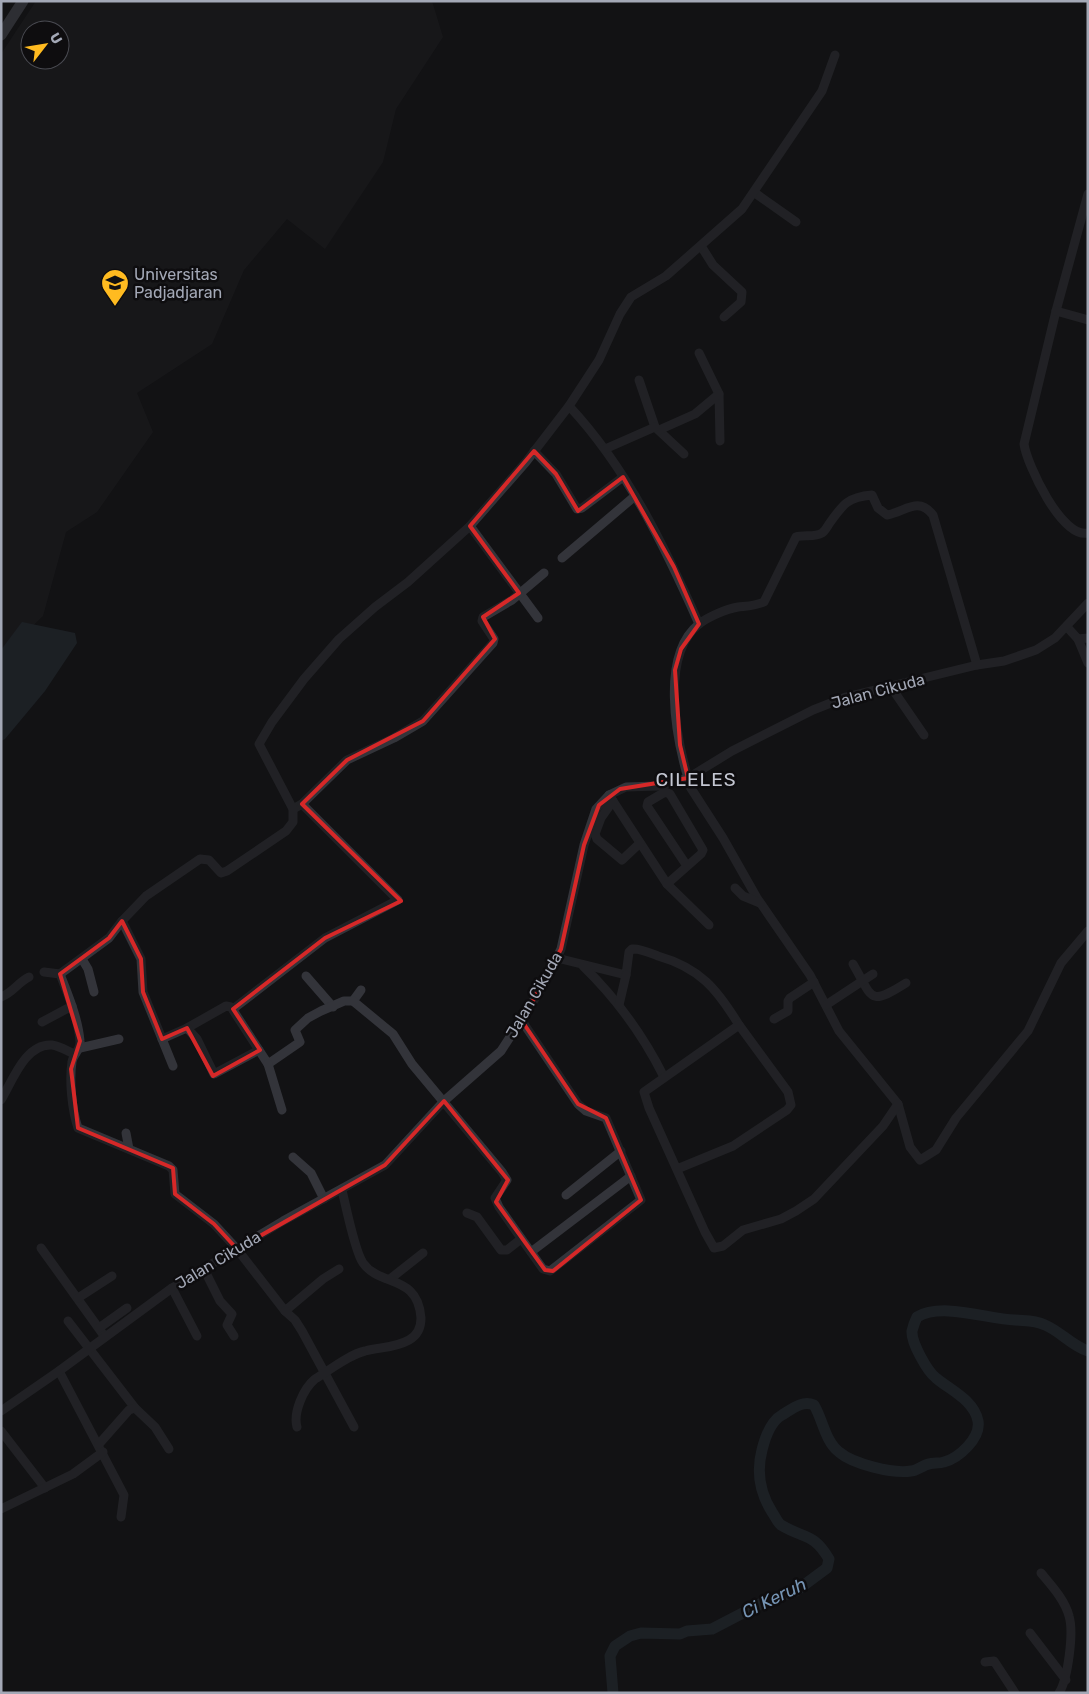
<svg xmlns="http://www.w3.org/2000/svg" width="1089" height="1694" font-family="Rubik,sans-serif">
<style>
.built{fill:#1e1e21;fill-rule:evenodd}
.water{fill:#283139}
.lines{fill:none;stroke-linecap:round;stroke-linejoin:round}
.river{stroke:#283139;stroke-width:11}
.minor{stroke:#33343a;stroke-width:9}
.major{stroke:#4f5159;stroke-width:11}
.marked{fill:none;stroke:#d62828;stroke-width:4;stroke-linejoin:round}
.labels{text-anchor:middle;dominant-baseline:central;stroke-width:5;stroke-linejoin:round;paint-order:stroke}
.poi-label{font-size:16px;fill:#a3a8b6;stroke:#0e0d0f;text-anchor:start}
.street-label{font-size:16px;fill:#a3a8b6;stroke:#0e0d0f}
.water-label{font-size:18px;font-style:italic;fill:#7695b5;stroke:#0e0d0f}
.quarter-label{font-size:19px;letter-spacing:1px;fill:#c4c7d2;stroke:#0e0d0f}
</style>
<rect width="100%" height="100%" fill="#121214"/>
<path class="built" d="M 36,1 L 432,1 L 443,37 L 396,109 L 383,162 L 325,249 L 287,219 L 244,270 L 212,344 L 137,393 L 153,432 L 97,512 L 66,532 L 43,616 L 1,656 L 1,54 ZM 30,30 L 60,30 L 60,60 L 30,60 Z"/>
<path class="water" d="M 22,622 L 75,633 L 77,643 L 45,691 L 5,739 L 1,741 L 1,650 Z"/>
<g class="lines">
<path class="river" d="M 613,1693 L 610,1656 L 615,1646 L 630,1636 L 641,1633 L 680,1634 L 687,1631 L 712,1629 L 766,1601 L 796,1591 L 827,1568 L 829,1559 C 813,1532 804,1539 781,1525 C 777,1522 775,1516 772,1512 C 760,1493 756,1473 762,1450 C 765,1438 771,1421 782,1415 C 792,1409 802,1400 814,1405 C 823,1420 825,1441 839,1452 C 853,1464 893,1474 911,1471 C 917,1471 923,1465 929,1464 C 933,1462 939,1464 944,1462 C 959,1458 981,1438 978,1421 C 974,1400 950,1390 936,1378 C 927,1371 911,1342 912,1331 C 913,1327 915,1321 917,1317 C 942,1302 987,1319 1015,1320 C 1027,1321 1034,1320 1045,1325 C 1060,1331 1072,1346 1088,1351"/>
<g class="minor">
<path d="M 755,193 L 796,222"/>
<path d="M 1088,194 L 1056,311 L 1024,444 C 1027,465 1062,539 1088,533"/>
<path d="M 701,246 L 713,265 L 742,292 L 741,302 L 724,317"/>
<path d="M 1056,311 L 1088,320"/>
<path d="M 699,353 L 719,394 L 720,441"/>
<path d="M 639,380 L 655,427 L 684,454"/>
<path d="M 569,406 C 627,468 665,547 699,624"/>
<path d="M 659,430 L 695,414 L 719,394"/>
<path d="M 605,449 L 655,427"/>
<path d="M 534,451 L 556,474 L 577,509 L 582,508 L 623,477"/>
<path d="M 470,526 L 538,618"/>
<path d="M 562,558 L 635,496"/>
<path d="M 1067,627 L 1078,639 L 1088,638"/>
<path d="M 1078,639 L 1088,663"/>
<path d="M 891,687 L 924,735"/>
<path d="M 688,778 C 676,737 660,655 699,624 C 708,617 726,609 738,607 C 747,606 755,606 764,602 L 796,537 C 804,534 814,538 822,533 C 825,531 827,527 829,524 C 843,504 848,497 872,495 L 878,508 L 887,515 C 905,512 918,496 933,515 L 977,665"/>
<path d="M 685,779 L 723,838 L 757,898 L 810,975 L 839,1031 L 898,1104 L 910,1147 L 920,1160 L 936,1150 L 956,1118 L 1028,1031 L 1061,963 L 1088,931"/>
<path d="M 609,795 L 667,884 L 709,925"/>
<path d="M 613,801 L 601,818 L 595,834 L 597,839 L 622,860 L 640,843"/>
<path d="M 293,809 L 302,804 L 347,760 L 394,738 L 423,721 L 493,643 L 494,639 L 482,621 L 483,617 L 512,600 L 544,573"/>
<path d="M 667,884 L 701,854 L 703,850 L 670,794 L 665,792 L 648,802 L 647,806 L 687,866"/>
<path d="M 735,888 L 743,896 L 760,903"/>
<path d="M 122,921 L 141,959 L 143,992 L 173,1066"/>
<path d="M 557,958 L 626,975 L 629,952 L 632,949 C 640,948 650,953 658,956 C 700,968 717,989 739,1025"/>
<path d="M 82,959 L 88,969 L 94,992"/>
<path d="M 853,964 C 873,998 868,1007 906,983"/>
<path d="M 583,966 C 617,999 643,1035 664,1077"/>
<path d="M 44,972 L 60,974 L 109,938 L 122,921 L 146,896 L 200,859 L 209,860 L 221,873 L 227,871 L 286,831 L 293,822 L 293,809 L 259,744 L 272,722 L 304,679 L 339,639 L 375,607 L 408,582 L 470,526 L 526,462 L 569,406 L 599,360 L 620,314 L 631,297 L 666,276 L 742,209 L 822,91 L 835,55"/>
<path d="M 60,974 C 68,995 78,1018 80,1041 C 81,1050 73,1054 72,1062 C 69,1081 72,1110 78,1128 L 169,1166 L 173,1170 L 175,1194 L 214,1224 L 237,1249 L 285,1311 L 323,1279 L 339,1269"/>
<path d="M 306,976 L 333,1007"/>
<path d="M 1,997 C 14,992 17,983 29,977"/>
<path d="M 353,1001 L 361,990"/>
<path d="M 619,1005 L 626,975"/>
<path d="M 826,1005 L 873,974"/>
<path d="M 233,1009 L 325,938 L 398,900 L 302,804"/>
<path d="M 774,1019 L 788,1011 L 788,1001 L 790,998 L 814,982"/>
<path d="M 42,1022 L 72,1006"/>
<path d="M 187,1028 L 226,1006 L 231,1007 L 268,1064 L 300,1042 L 295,1030 L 308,1018 L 321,1011 L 344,1001 L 353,1001 L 393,1034 L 412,1064 L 502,1172 L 507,1180 L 495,1198 L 499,1207 L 543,1269 L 550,1271 L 641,1200 L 606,1118 L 586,1111 L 578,1104 L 522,1021"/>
<path d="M 162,1039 L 187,1028 L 197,1039 L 214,1074 L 259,1050"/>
<path d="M 80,1048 L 119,1039"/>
<path d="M 268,1064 L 282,1110"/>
<path d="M 1,1100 C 12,1082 25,1043 52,1045 C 60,1046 67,1051 74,1054"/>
<path d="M 126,1133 L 129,1149"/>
<path d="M 293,1157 L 311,1173 L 324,1199"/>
<path d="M 677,1169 L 733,1146 L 787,1110 L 791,1105 L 788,1092 L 739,1025 L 644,1092 L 649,1108 L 705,1232 L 714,1248 L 723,1246 L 743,1230 L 781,1219 L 796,1211 L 814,1199 L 883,1126 L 898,1104"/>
<path d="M 566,1195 L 621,1151"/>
<path d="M 467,1213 L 477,1217 L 501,1250 L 507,1250 L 521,1239"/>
<path d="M 41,1248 L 105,1337"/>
<path d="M 531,1252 L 631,1176"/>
<path d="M 204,1269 L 220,1301 L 232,1314 L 227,1325 L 234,1336"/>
<path d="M 390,1279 L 423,1253"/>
<path d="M 172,1288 L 197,1336"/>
<path d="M 78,1298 L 112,1276"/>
<path d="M 285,1311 L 295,1320 L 302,1331 L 354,1427"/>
<path d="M 68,1321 L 135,1408 L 155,1427 L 169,1449"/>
<path d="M 99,1328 L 127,1308"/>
<path d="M 59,1371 L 124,1495 L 121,1517"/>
<path d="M 1,1411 L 59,1371 L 172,1288 L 283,1221 L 385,1165 L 444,1101 L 501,1051 L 543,986 L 561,949 L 584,845 L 596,809 L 609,795 L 626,787 L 658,786 L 688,778 L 732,751 L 813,710 L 846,697 L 977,665 L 1004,661 L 1036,650 L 1055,638 L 1088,603"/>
<path d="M 297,1427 C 293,1413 303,1389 315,1379 C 330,1370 348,1355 365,1351 C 380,1347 395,1348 409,1340 C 418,1335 421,1328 421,1318 C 418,1274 380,1287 363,1263 C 355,1252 346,1207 342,1190"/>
<path d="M 1,1431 L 45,1488"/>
<path d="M 99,1444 L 129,1410 L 135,1408"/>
<path d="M 1,1509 L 73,1474 L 103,1452"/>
<path d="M 1041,1573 C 1051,1585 1065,1600 1069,1616 C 1074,1632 1068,1679 1059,1693"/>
<path d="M 1030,1633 L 1066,1680"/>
<path d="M 985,1662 L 994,1661 L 1015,1693"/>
</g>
<path class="major" d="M 1,35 L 23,1"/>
</g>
<path d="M0 0H1089V1694H0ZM 534,451 L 556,474 L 578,511 L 623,477 L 674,567 L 699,624 L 681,649 L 675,670 L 680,745 L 688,778 L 620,789 L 599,805 L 584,845 L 561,949 L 522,1021 L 578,1104 L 606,1118 L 641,1200 L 553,1271 L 545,1270 L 496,1202 L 508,1180 L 444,1101 L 385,1165 L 237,1249 L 214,1224 L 175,1194 L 173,1168 L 78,1128 L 71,1069 L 80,1041 L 60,974 L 109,938 L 122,921 L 141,959 L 143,992 L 162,1039 L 187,1028 L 213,1076 L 260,1050 L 233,1009 L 325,938 L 401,901 L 302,804 L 347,760 L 423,721 L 495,639 L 483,617 L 519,593 L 470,526 Z" fill="#121214" fill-opacity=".55" fill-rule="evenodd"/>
<path class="marked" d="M 534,451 L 556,474 L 578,511 L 623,477 L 674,567 L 699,624 L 681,649 L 675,670 L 680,745 L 688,778 L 620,789 L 599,805 L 584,845 L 561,949 L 522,1021 L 578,1104 L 606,1118 L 641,1200 L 553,1271 L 545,1270 L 496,1202 L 508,1180 L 444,1101 L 385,1165 L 237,1249 L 214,1224 L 175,1194 L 173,1168 L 78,1128 L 71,1069 L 80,1041 L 60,974 L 109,938 L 122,921 L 141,959 L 143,992 L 162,1039 L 187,1028 L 213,1076 L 260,1050 L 233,1009 L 325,938 L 401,901 L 302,804 L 347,760 L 423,721 L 495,639 L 483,617 L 519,593 L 470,526 Z"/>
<defs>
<symbol id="university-pin" viewBox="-11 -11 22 30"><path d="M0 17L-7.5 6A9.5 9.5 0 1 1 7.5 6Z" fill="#ffbb20" stroke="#0e0d0f"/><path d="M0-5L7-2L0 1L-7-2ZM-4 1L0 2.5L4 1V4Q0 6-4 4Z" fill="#111"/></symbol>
</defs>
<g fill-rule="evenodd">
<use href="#university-pin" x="99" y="267" width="32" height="43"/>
</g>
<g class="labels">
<g class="poi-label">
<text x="134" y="274">Universitas<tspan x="134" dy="18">Padjadjaran</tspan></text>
</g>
<g class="street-label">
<text transform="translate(878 691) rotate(-15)">Jalan Cikuda</text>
<text transform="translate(534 995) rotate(-60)">Jalan Cikuda</text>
<text transform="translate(218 1260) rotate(-31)">Jalan Cikuda</text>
</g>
<g class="water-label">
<text transform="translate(774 1598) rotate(-26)">Ci Keruh</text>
</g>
<g class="quarter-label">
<text x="696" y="779">CILELES</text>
</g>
</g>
<rect width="1089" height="1694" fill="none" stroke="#a3a8b6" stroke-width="5"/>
<g transform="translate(45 45) rotate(59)"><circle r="24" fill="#0e0d0f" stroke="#4a4b52"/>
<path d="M0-4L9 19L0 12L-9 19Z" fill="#ffbb20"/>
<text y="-8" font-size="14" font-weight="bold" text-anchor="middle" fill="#a3a8b6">U</text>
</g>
</svg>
